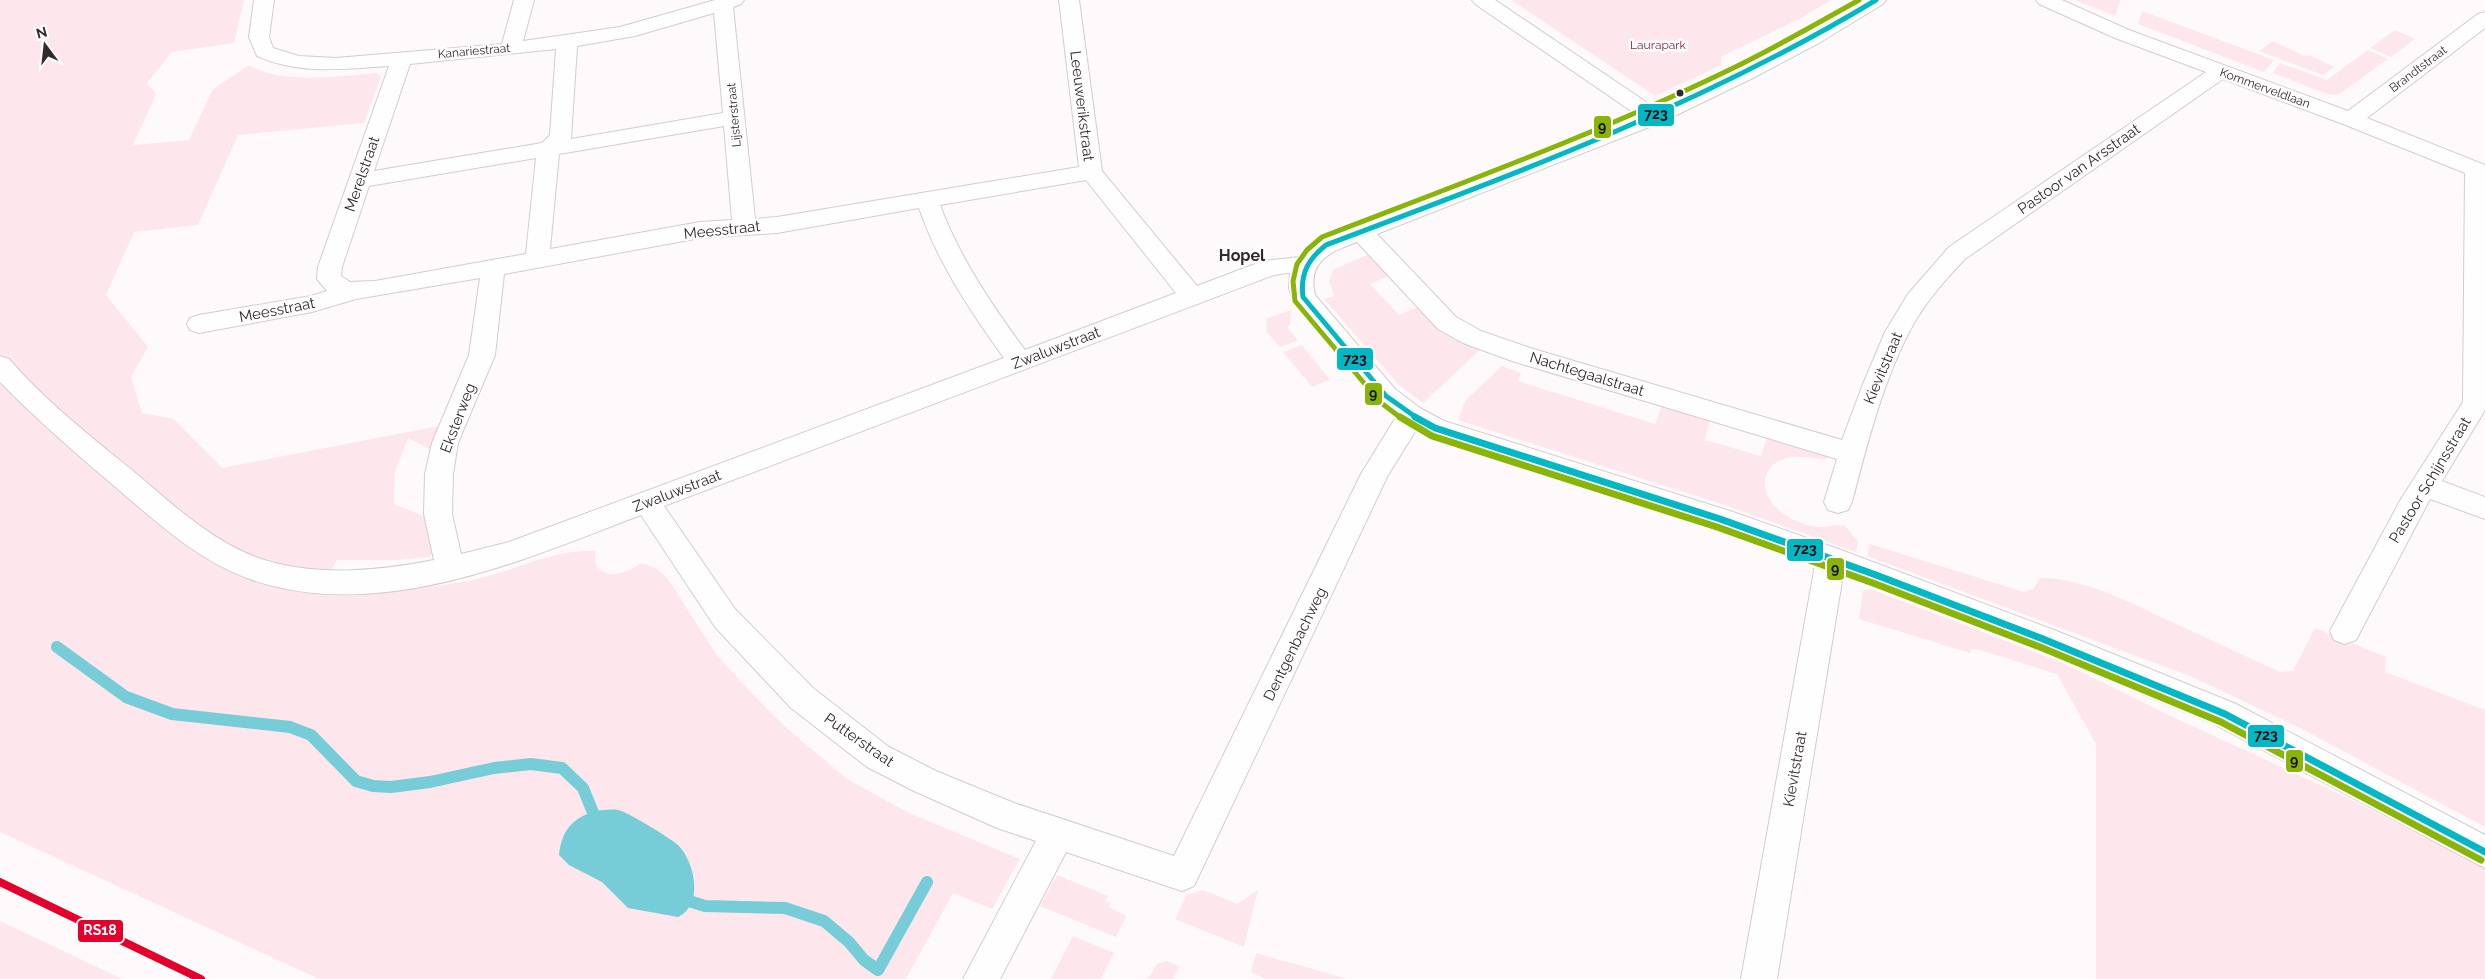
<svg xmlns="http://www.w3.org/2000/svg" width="2485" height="979" font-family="Raleway,sans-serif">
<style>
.green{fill:#fde7ed}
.water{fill:#76ccd7}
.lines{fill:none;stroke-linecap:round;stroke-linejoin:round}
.stream{stroke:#76ccd7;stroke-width:12}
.minor-casing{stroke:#d3ccce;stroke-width:2}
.minor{fill:#fffefe;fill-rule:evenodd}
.bus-1-far1-casing{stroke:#fff;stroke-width:8}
.bus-1-casing{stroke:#fff;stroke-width:11}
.bus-2-far1-casing{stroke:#fff;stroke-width:8}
.bus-2-casing{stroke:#fff;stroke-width:11}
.bus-1-far1{stroke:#03b7c5;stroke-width:5}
.bus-1{stroke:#03b7c5;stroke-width:7}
.bus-2-far1{stroke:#8ab407;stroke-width:5}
.bus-2{stroke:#8ab407;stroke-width:7}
.rail-1-casing{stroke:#fff;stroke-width:12}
.rail-1{stroke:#e4002b;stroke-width:8}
.bus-dot{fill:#34292c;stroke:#fff;stroke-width:2}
.labels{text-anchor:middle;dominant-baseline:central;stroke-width:5;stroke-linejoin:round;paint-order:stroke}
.far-park-label{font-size:12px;fill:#842049;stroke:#fff}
.far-street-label{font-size:12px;fill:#34292c;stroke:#fff}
.street-label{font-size:15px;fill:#34292c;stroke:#fff}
.neighbourhood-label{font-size:16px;font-weight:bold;fill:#34292c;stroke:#fff}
.line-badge{stroke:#fff;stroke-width:2}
.badge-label{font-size:14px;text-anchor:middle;font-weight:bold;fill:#fff}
.pale-badge-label{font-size:14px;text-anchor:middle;font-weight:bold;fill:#111}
</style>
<rect width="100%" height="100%" fill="#fefafb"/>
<g class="green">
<path d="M 0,0 L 244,0 L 234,43 L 172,52 L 147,83 L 156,94 L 133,145 L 189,140 L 213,89 L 249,65 C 280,85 341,76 377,73 L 381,77 L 364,123 L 238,135 L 198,225 L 134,232 L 106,295 L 148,347 L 131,377 L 142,413 L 174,419 L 222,468 L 444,425 L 432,449 L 429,449 L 408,438 L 395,472 L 394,504 L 426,517 L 433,552 L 429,557 L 397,560 L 337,560 L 321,587 C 372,591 426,590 477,579 C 516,570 555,549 595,551 L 596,566 C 610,581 627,572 642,563 L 656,568 L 668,579 L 716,654 L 744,685 L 783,725 L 847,779 L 909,813 L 1020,859 L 992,909 L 953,893 L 906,979 L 319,979 L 0,832 Z"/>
<path d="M 1511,0 L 1831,0 L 1801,18 L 1721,57 L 1721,65 L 1655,96 Z"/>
<path d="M 2075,0 L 2120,0 L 2115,16 Z"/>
<path d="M 2142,11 L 2274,60 L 2264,72 L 2138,24 Z"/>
<path d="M 2395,30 L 2415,39 L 2391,57 L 2370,48 Z"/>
<path d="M 2273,41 L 2306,57 L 2309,55 L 2334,67 L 2323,75 L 2259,51 Z"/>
<path d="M 2368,50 L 2388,59 L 2338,95 L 2327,94 L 2273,73 L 2280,63 L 2327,80 Z"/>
<path d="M 1371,253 L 1391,275 L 1370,284 L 1399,315 L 1420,306 L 1481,349 L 1423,403 L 1399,385 L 1324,299 L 1334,296 L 1329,281 L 1333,270 Z"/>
<path d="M 1291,310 L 1290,325 L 1287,327 L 1298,340 L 1280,347 L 1267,332 L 1266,319 Z"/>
<path d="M 1302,345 L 1330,380 L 1312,387 L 1283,352 Z"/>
<path d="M 1502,366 L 1521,373 L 1518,381 L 1655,424 L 1662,406 L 1710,420 L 1705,440 L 1761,456 L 1767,437 L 1827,456 L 1828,458 L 1824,460 C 1804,456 1777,451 1766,475 C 1758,503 1794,525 1818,527 C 1826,528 1838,523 1845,526 L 1858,541 L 1856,552 L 1725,505 L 1458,420 L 1466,400 Z"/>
<path d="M 1870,544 L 2024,592 L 2034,588 L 2040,578 C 2087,578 2134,605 2176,624 C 2211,640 2245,656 2280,672 L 2293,671 L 2315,628 L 2386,657 L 2385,672 L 2485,710 L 2485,827 L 2300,728 L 2190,676 L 1867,556 Z"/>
<path d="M 1871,589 L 2063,663 L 2177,719 L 2340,794 L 2485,868 L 2485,979 L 2096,979 L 2096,744 L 2057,674 L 1980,650 L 1972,649 L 1970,653 L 1859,619 L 1863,591 Z"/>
<path d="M 1057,875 L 1108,896 L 1106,901 L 1111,903 L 1109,907 L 1126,916 L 1116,937 L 1040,906 Z"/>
<path d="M 1203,890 L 1237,904 L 1258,890 L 1244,947 L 1175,919 L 1187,895 Z"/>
<path d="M 0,921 L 17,929 L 122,979 L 0,979 Z"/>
<path d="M 1073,936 L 1114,953 L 1101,979 L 1051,979 Z"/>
<path d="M 1256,953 L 1348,979 L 1265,979 L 1251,972 Z"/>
<path d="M 1167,961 L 1180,967 L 1173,979 L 1148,979 L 1157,964 Z"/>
</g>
<path class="water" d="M 602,810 C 607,810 613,809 618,810 C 626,811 672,839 678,845 C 695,862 704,905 678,917 L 628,908 L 602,882 L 569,865 L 559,855 C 562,828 575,815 602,810 Z"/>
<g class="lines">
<g class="stream">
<path d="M 57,647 L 126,697 L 172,714 L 290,727 L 311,735 L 356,781 L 373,786 L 391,787 L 430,782 L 494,768 L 531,764 L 562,768 L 583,788 L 598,825"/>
<path d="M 676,897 L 705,906 L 785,908 L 824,921 L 849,942 L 864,960 L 878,970 L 927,882"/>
</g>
<defs>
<path id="minor" d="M 254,0 L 274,0 L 269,37 L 273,48 L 299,56 L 336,58 L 502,44 L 514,0 L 534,0 L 523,41 L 620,27 L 715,0 L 744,0 L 741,4 L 733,7 L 755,219 L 777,217 L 1079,167 L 1059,0 L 1079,0 L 1102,171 L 1197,286 L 1263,261 L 1299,257 L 1318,239 L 1529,160 L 1637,115 L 1475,4 L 1472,0 L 1495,0 L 1655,108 L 1738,69 L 1805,34 L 1862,0 L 1886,0 L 1883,4 L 1819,43 L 1753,78 L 1662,122 L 1377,234 L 1456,317 L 1481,331 L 1530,348 L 1842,440 L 1863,384 L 1885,332 L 1908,294 L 1949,247 L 2206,72 L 2115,38 L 2039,4 L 2036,0 L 2062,0 L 2129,30 L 2348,111 L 2478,14 L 2485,12 L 2485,28 L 2367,118 L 2485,165 L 2485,410 L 2442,481 L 2485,497 L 2485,519 L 2430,499 L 2356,640 L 2345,644 L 2334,640 L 2330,631 L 2401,499 L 2463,402 L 2465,173 L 2343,124 L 2223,79 L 1965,259 C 1946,279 1927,300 1913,325 C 1884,377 1867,444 1852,502 L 1848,510 L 1838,513 L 1828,510 L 1824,502 L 1837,459 L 1512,361 L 1463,343 L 1438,329 L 1357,242 C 1330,252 1307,261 1315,295 L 1395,389 L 1420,408 L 1444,421 L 1730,511 L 1841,550 L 2054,630 L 2236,704 L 2485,835 L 2485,868 L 2214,724 L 2032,648 L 1843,575 L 1777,979 L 1741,979 L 1815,565 L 1711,527 L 1426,435 L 1416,430 L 1387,477 L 1194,886 L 1182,891 L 1066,852 L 1000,979 L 963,979 L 1036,841 L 997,828 L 914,791 L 867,767 L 791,708 L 715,627 L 641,515 C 521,561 376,625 247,578 C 198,560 159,524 120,491 C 79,456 38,421 0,382 L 0,356 L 9,359 C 44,400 90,436 133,471 C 171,503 212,542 261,559 C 316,577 378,571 434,560 L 424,514 L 425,474 L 432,443 L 469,355 L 480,278 L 356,299 L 312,312 L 199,333 L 190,330 L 187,324 L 190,318 L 199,315 L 311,296 L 327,291 L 317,279 L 318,267 L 389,66 C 344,69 299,75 257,56 L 249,37 ZM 714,13 L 723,113 L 571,139 L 577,46 L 635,36 ZM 556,49 L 550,135 L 542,143 L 374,171 L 410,64 ZM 724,126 L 732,220 L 700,222 L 550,249 L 559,154 ZM 536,158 L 526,254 L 375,281 L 350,282 L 341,276 L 342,267 L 369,186 ZM 1086,180 L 1176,293 L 1025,350 C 991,304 960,258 940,205 ZM 919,208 C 938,263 970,311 1004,358 L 509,542 L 461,554 L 452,514 L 453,474 L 458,443 L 495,355 L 504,274 L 700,238 L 777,233 ZM 1286,273 L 1290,273 L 1289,288 L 1294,303 L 1377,403 L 1396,417 L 1361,474 L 1174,856 L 1014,803 L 936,771 L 889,747 L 813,688 L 735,609 L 664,506 L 1274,275 Z"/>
</defs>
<use href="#minor" class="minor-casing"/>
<use href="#minor" class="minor"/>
<defs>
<path id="bus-1-far1" d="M 1417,418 L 1386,396 L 1303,297 C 1300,274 1308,259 1326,245 C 1515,174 1702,105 1876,0"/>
<path id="bus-1" d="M 1415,417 L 1435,428 L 1720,519 L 1876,575 L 2043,639 L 2225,714 L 2485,852"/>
<path id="bus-2-far1" d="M 1401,418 L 1380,402 L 1295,301 L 1293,281 L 1297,264 L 1307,250 L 1322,237 C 1459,184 1597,134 1729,70 C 1773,49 1816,24 1859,0"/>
<path id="bus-2" d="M 1400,417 L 1432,436 L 1717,527 L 1873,583 L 2040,647 L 2221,722 L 2481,860"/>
</defs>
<use href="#bus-1-far1" class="bus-1-far1-casing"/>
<use href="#bus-1" class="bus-1-casing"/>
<use href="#bus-2-far1" class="bus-2-far1-casing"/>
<use href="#bus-2" class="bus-2-casing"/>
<use href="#bus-1-far1" class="bus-1-far1"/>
<use href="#bus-1" class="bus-1"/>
<use href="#bus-2-far1" class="bus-2-far1"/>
<use href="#bus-2" class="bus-2"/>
<defs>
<path id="rail-1" d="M 0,882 L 201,979"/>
</defs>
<use href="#rail-1" class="rail-1-casing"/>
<use href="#rail-1" class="rail-1"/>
</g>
<circle class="bus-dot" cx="1680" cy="93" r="4.5"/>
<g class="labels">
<g class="far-park-label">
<text x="1658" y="45">Laurapark</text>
</g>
<g class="far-street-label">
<text transform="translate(474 51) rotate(-5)">Kanariestraat</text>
<text transform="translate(2418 69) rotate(-37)">Brandtstraat</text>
<text transform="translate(2265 88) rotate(20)">Kommerveldlaan</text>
<text transform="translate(734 115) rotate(-95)">Lijsterstraat</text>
</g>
<g class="street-label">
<text transform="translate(1082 106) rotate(83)">Leeuwerikstraat</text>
<text transform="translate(2079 169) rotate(-35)">Pastoor van Arsstraat</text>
<text transform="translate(362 174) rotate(-71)">Merelstraat</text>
<text transform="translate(722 230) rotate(-6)">Meesstraat</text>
<text transform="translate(277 310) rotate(-11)">Meesstraat</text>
<text transform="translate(1056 348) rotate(-21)">Zwaluwstraat</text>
<text transform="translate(1883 368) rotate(-67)">Kievitstraat</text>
<text transform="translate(1587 374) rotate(17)">Nachtegaalstraat</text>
<text transform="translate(458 418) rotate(-69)">Eksterweg</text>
<text transform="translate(2430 480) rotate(-59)">Pastoor Schijnsstraat</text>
<text transform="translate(677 491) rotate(-21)">Zwaluwstraat</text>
<text transform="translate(1295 644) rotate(-64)">Dentgenbachweg</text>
<text transform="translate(859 740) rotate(35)">Putterstraat</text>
<text transform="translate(1795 769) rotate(-80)">Kievitstraat</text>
</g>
<g class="neighbourhood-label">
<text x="1242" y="255">Hopel</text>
</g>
</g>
<g class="line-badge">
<rect x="1637" y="103" width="38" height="24" rx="5" fill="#03b7c5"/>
<rect x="1593" y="115" width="19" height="24" rx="5" fill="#8ab407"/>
<rect x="1336" y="347" width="38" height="24" rx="5" fill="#03b7c5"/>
<rect x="1364" y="382" width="19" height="24" rx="5" fill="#8ab407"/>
<rect x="1786" y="538" width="38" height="24" rx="5" fill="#03b7c5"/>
<rect x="1826" y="557" width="19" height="24" rx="5" fill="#8ab407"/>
<rect x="2247" y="724" width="38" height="24" rx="5" fill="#03b7c5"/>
<rect x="2285" y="749" width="19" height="24" rx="5" fill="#8ab407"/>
<rect x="77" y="919" width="47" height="24" rx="5" fill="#e4002b"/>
</g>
<g class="badge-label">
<text x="100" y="935">RS18</text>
</g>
<g class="pale-badge-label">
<text x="1656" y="119">723</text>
<text x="1602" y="132">9</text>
<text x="1355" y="364">723</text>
<text x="1373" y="399">9</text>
<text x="1805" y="554">723</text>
<text x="1835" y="574">9</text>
<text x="2266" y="740">723</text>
<text x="2294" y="766">9</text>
</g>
<g transform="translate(45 45) rotate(345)" stroke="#ffffff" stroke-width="4" paint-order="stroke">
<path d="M0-4L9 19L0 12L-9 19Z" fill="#34292c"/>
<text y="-8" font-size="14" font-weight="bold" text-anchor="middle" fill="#34292c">N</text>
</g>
</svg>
